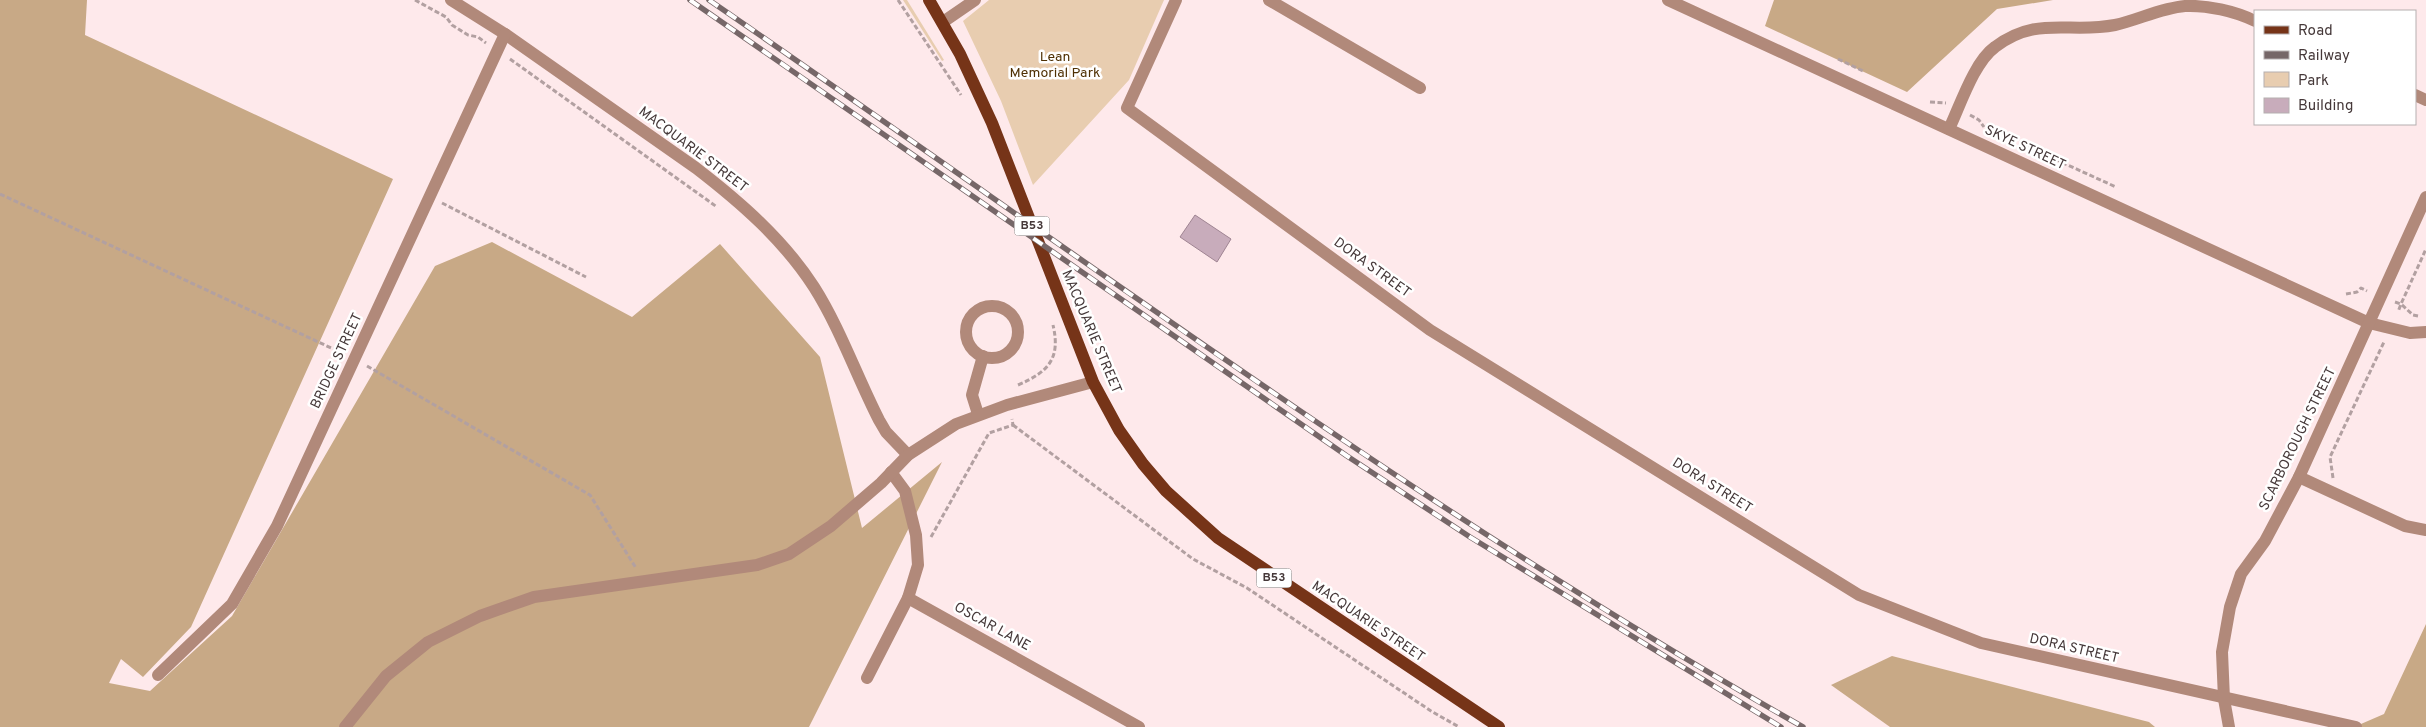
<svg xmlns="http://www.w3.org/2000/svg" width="2426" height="727" font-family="Overpass,sans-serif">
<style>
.green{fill:#e8cdb0}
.forest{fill:#c8a986}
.building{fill:#c8acbb;stroke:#9f8492}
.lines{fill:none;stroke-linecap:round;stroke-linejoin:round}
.path{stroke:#b2a0a1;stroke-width:3;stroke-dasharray:5 2.5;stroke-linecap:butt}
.minor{stroke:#b1897a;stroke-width:12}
.major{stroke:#763418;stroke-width:12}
.rail-casing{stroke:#766768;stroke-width:5.5}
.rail{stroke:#fff;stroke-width:4;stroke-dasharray:11;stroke-linecap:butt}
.labels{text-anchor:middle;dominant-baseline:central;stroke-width:5;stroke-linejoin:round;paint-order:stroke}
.shield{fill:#fff;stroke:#7d7474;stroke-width:1}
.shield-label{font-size:12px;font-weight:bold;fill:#453839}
.park-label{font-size:14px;fill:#4f3003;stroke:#fff}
.street-label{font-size:14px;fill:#453839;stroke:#fff}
</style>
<rect width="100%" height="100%" fill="#fee9eb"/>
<g class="green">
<path d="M 903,0 L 907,0 L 944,60 L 942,61 Z"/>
<path d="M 989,0 L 1164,0 L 1129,80 L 1033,185 L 1001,101 L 963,21 Z"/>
</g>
<g class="forest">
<path d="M 0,0 L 87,0 L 85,35 L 393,179 L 191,627 L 143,677 L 121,659 L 109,683 L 150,691 L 232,616 L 435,266 L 492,242 L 632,317 L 720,244 L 820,357 L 862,528 L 942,462 L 809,727 L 0,727 Z"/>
<path d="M 1774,0 L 2053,0 L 1997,9 L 1907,92 L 1765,26 Z"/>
<path d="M 2426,624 L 2426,727 L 2354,727 L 2384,714 Z"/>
<path d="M 1892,656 L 2149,722 L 2155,727 L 1890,727 L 1831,685 Z"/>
</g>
<path class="building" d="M 1195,215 L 1231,239 L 1217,262 L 1180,237 Z"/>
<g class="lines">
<g class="path">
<path d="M 415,0 L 446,17 L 452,25 L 468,35 L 478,37 L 486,43"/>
<path d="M 898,0 L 961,95"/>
<path d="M 510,59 L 717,207"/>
<path d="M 1838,59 L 1863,71"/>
<path d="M 1930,102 L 1946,103"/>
<path d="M 1970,115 L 1979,120 L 1984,127"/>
<path d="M 2028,147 L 2116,187"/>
<path d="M 0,194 L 342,353"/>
<path d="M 442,203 L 586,277"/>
<path d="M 2346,294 L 2357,292 L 2361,288 L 2367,291"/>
<path d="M 2395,302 L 2401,304 L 2398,312"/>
<path d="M 2418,316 L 2413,315 L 2401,304 L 2426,249"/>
<path d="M 367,366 L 590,495 L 636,568"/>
<path d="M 1018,385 C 1048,372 1061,359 1053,325"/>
<path d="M 1013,425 L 1193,559 L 1247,588 L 1431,711 L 1459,727"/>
<path d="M 2333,478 L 2330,457 L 2384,342"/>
<path d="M 931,537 L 989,433 L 1013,425 L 1012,419"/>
</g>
<g class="minor">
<path d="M 451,0 L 505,34 L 696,168 C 740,202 783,239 814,287 C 840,328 857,377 879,420 L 886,432 L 908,455"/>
<path d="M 1176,0 L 1127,108 L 1430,330 L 1859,595 L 1981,643 L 2356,727"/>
<path d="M 1269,0 L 1420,88"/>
<path d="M 1668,0 L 2369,323 L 2410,333 L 2426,332"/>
<path d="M 943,22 L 975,0"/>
<path d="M 2415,95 L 2426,100"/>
<path d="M 1949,129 C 1960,106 1974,62 1995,47 C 2037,15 2069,34 2115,25 C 2138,20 2161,8 2185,6 C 2207,5 2235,11 2255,21"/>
<circle cx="992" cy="332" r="26"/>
<path d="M 978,414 L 972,395 L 983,356"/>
<path d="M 2299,477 L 2405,526 L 2426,530"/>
<path d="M 908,598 L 1139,727"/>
<path d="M 158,675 L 232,604 L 277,526 L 505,34"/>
<path d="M 867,678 L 908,598 L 918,565 L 916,535 L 905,491 L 891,472"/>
<path d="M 345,727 L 386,676 L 428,642 L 480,616 L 534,597 L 757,565 L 789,554 L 831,526 L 881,483 L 908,455 L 956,424 L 1007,405 L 1093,382"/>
<path d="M 2229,727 L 2224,699 L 2222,652 L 2230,607 L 2241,574 L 2265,541 L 2299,477 L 2426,197"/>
</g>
<path class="major" d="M 929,0 L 960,54 L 992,123 L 1093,382 L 1119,430 L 1143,464 L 1166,491 L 1218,538 L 1499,727"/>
<defs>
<g id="rail">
<path d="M 690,0 L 1347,456 L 1470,537 L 1781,727"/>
<path d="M 709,0 C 1070,248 1421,511 1803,727"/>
</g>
</defs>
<use href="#rail" class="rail-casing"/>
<use href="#rail" class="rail"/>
</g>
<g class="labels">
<g class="shield">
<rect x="1014.5" y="216.5" width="35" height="19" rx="4"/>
<rect x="1256.5" y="568.5" width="35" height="19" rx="4"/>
</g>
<g class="shield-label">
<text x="1032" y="226">B53</text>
<text x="1274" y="578">B53</text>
</g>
<g class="park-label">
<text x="1055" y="57">Lean<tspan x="1055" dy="16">Memorial Park</tspan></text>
</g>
<g class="street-label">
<text transform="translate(2025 148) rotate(25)">SKYE STREET</text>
<text transform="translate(693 150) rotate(37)">MACQUARIE STREET</text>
<text transform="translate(1372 268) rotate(36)">DORA STREET</text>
<text transform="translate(1091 332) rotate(67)">MACQUARIE STREET</text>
<text transform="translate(337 361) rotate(-65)">BRIDGE STREET</text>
<text transform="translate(2298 439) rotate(-64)">SCARBOROUGH STREET</text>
<text transform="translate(1712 486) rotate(32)">DORA STREET</text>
<text transform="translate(1368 622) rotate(34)">MACQUARIE STREET</text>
<text transform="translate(992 627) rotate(29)">OSCAR LANE</text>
<text transform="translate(2074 649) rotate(13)">DORA STREET</text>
</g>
</g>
<rect x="2254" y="10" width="162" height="115" fill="#ffffff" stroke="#b5afb0"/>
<rect x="2264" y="26" width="25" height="8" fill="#763418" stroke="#b5afb0"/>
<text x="2298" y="35" font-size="15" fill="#453839">Road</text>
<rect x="2264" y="51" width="25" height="8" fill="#766768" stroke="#b5afb0"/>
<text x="2298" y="60" font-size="15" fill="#453839">Railway</text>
<rect x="2264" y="72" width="25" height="15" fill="#e8cdb0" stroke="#b5afb0"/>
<text x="2298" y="85" font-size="15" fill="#453839">Park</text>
<rect x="2264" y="98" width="25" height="15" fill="#c8acbb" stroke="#b5afb0"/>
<text x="2298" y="110" font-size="15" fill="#453839">Building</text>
</svg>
